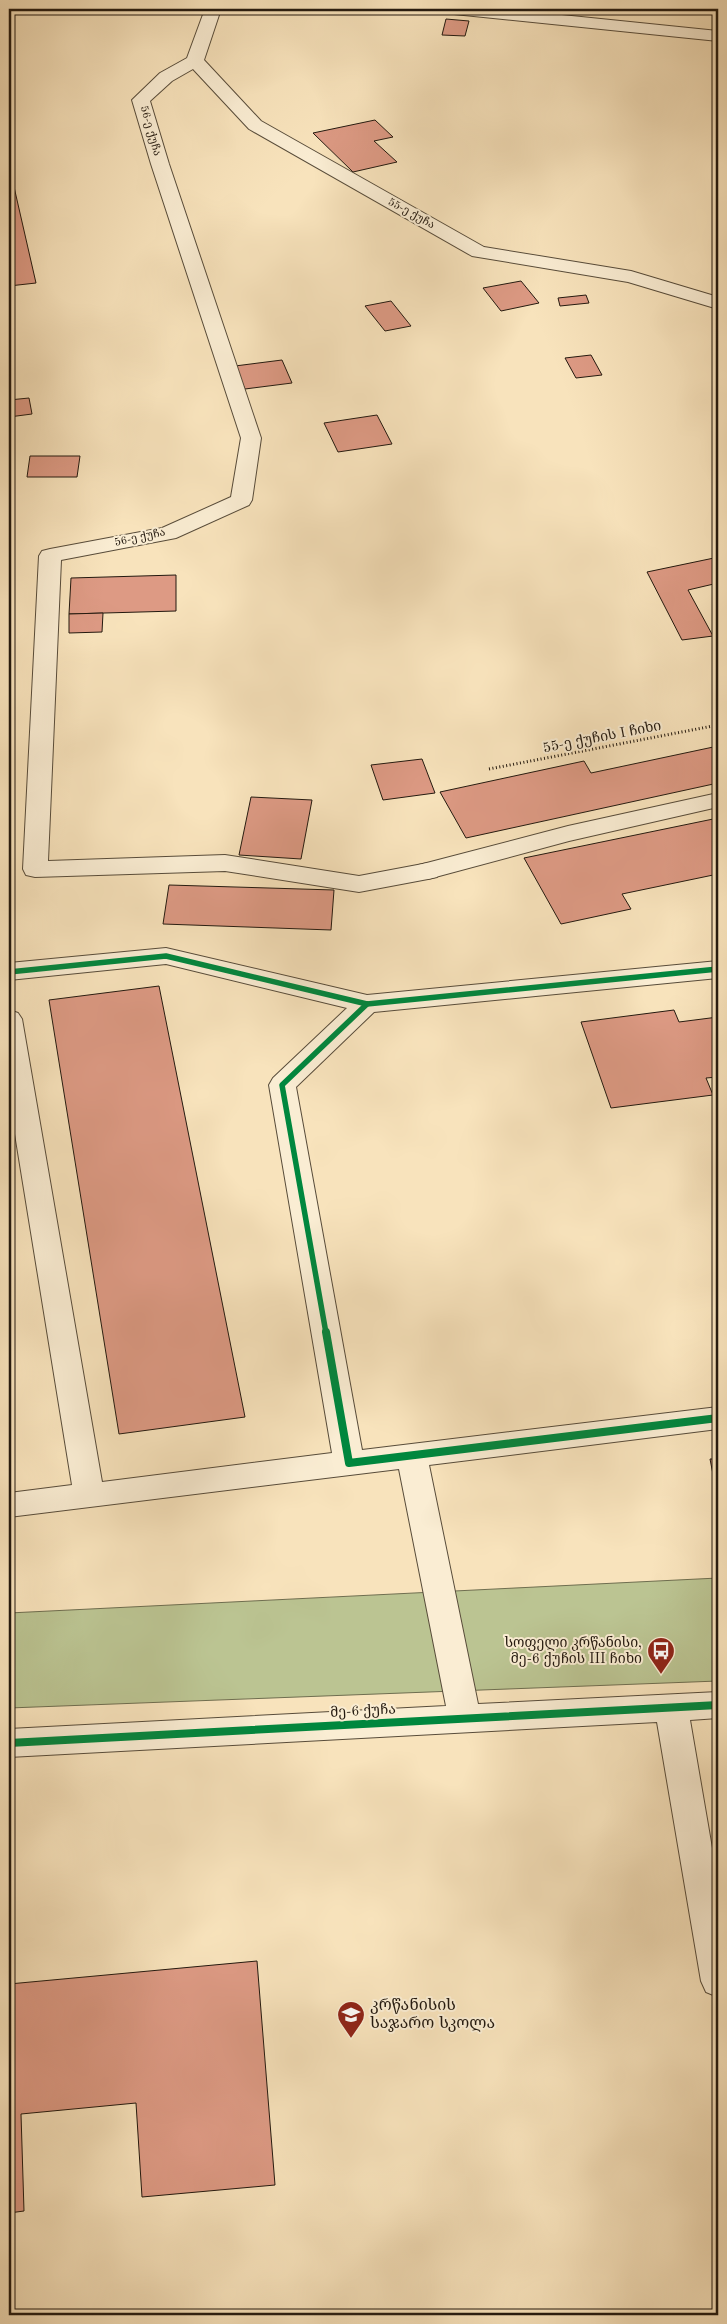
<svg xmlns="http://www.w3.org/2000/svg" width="727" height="2324" font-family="'Old Standard TT','Noto Serif Georgian',serif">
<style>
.green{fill:#bbc492;stroke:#6f6e50}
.building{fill:#dd9a84;stroke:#23190f}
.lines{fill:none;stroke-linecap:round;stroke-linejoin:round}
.lane-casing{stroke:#584c3a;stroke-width:2}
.street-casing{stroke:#584c3a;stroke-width:2}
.path{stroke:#23190f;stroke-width:3;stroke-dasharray:1 2.5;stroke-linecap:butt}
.lane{fill:#faedd3;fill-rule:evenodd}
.street{fill:#faedd3;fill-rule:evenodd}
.cycleway-far1-casing{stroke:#faedd3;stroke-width:9}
.cycleway-casing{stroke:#faedd3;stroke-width:11}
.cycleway-far1{stroke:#00873e;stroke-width:5.5}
.cycleway{stroke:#00873e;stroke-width:8}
.labels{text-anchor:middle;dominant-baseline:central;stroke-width:4;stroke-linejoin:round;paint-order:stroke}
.far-street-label{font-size:11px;fill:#23190f;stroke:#faedd3}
.street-label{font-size:14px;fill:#23190f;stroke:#faedd3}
.poi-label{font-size:14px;fill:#23190f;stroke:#faedd3;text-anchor:end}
.near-poi-label{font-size:16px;fill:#23190f;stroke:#faedd3;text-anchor:start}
</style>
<rect width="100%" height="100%" fill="#f8e3bc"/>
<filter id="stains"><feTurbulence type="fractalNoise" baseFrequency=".004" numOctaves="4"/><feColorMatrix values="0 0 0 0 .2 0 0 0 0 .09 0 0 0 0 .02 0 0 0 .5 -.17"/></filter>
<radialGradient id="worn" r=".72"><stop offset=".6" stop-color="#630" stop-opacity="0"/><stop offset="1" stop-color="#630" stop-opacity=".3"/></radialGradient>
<path class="green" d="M 718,1578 L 718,1681 L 9,1708 L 9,1613 Z"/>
<g class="building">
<path d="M 446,19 L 469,21 L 465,36 L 442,35 Z"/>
<path d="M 375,120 L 393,137 L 374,141 L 397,162 L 353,172 L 313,133 Z"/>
<path d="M 9,165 L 36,283 L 9,286 Z"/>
<path d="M 521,281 L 539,303 L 501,311 L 483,288 Z"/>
<path d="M 586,295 L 589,303 L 560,306 L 558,298 Z"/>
<path d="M 391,301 L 411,326 L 385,331 L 365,306 Z"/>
<path d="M 591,355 L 602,375 L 576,378 L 565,358 Z"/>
<path d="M 282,360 L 292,383 L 245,389 L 235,366 Z"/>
<path d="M 29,398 L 32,414 L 9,417 L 9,400 Z"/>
<path d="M 377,415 L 392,444 L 338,452 L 324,423 Z"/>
<path d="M 30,456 L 80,456 L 77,477 L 27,477 Z"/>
<path d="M 714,558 L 718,563 L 718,583 L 688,590 L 713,636 L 682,640 L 647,572 Z"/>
<path d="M 176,575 L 176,611 L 69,614 L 71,578 Z"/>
<path d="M 103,613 L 102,632 L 69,633 L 69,614 Z"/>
<path d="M 718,746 L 718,783 L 466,838 L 440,792 L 584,761 L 591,773 Z"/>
<path d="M 422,759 L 435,793 L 383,800 L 371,765 Z"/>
<path d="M 251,797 L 312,800 L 301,859 L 239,855 Z"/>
<path d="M 718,818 L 718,874 L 622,894 L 631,909 L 561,924 L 524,858 Z"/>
<path d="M 169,885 L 334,890 L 331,930 L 163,924 Z"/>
<path d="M 159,986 L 245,1417 L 119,1434 L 49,1000 Z"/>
<path d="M 674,1010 L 679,1022 L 718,1017 L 718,1077 L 706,1078 L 713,1095 L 611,1108 L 581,1022 Z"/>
<path d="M 710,1459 L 718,1459 L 718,1500 Z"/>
<path d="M 257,1961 L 275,2185 L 142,2197 L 136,2103 L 21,2114 L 24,2211 L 9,2213 L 9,1984 Z"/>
</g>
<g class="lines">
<defs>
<path id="lane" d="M 205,9 L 221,9 L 204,60 L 261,121 L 484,247 L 631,271 L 718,297 L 718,309 L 628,282 L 472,256 L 249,129 L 193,69 L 172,81 L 150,101 L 169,164 L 261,438 L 252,500 L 249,505 L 176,538 L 61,560 L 48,861 L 225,855 L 359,876 L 428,863 L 437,865 L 440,871 L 437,877 L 428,879 L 359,892 L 225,871 L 35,877 L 26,875 L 23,869 L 39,556 L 42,551 L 50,549 L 162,528 L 231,497 L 241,438 L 151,164 L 132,100 L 160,73 L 187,58 Z"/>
<g id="street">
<path d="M 446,9 L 502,9 L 718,31 L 718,41 L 454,14 L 448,13 Z"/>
<path d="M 718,793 L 718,807 L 569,841 L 428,879 L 419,877 L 416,871 L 419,865 L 568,826 Z"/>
<path d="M 166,948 L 367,995 L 718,961 L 718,978 L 374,1012 L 296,1087 L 362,1450 L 718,1407 L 718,1429 L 429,1465 L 478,1704 L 718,1692 L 718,1718 L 690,1720 L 718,1883 L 718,1997 L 706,1992 L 701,1981 L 657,1722 L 9,1757 L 9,1729 L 446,1706 L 399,1469 L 9,1517 L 9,1493 L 72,1485 L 9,1097 L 9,1010 L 18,1013 L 22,1019 L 102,1482 L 332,1453 L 269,1085 L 273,1078 L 347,1008 L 166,964 L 9,980 L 9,963 Z"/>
</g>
</defs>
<use href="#lane" class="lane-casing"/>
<use href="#street" class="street-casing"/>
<path class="path" d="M 489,769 L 718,725"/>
<use href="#lane" class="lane"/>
<use href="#street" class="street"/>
<defs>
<g id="cycleway-far1">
<path d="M 9,972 L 166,956 L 367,1004 L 718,969"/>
<path d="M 326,1333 L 282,1085 L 367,1004"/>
</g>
<g id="cycleway">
<path d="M 326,1332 L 349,1463 L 718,1418"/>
<path d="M 9,1743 L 718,1705"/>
</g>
</defs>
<use href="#cycleway-far1" class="cycleway-far1-casing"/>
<use href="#cycleway" class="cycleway-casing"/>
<use href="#cycleway-far1" class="cycleway-far1"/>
<use href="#cycleway" class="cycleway"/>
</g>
<defs>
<symbol id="bus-pin" viewBox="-11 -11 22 30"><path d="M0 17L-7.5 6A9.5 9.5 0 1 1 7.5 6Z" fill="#8f2418" stroke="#faedd3"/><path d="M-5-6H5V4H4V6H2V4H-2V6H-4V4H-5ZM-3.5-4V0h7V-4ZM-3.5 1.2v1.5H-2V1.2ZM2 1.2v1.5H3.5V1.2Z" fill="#fff"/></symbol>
<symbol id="school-pin" viewBox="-11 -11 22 30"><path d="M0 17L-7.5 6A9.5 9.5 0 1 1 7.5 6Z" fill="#8f2418" stroke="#faedd3"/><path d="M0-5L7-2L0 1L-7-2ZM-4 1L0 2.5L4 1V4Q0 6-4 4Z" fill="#fff"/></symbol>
</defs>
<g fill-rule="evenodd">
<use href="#bus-pin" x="645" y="1635" width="32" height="43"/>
<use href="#school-pin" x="335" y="1999" width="32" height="43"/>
</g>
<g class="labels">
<g class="far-street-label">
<text transform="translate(150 131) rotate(74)">56-ე ქუჩა</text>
<text transform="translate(411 214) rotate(29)">55-ე ქუჩა</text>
<text transform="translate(140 538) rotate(-12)">56-ე ქუჩა</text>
</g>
<g class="street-label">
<text transform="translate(602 737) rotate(-11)">55-ე ქუჩის I ჩიხი</text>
<text transform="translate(363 1711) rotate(-3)">მე-6 ქუჩა</text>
</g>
<g class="poi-label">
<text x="642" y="1643">სოფელი კრწანისი,<tspan x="642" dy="16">მე-6 ქუჩის III ჩიხი</tspan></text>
</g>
<g class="near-poi-label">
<text x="370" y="2006">კრწანისის<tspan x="370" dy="18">საჯარო სკოლა</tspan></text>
</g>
</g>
<rect width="727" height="2324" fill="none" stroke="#f8e3bc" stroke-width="30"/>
<rect x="10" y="10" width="707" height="2304" fill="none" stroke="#23190f" stroke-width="2.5"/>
<rect x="15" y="15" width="697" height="2294" fill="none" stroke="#23190f"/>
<rect width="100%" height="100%" filter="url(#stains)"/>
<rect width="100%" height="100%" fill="url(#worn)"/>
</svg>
